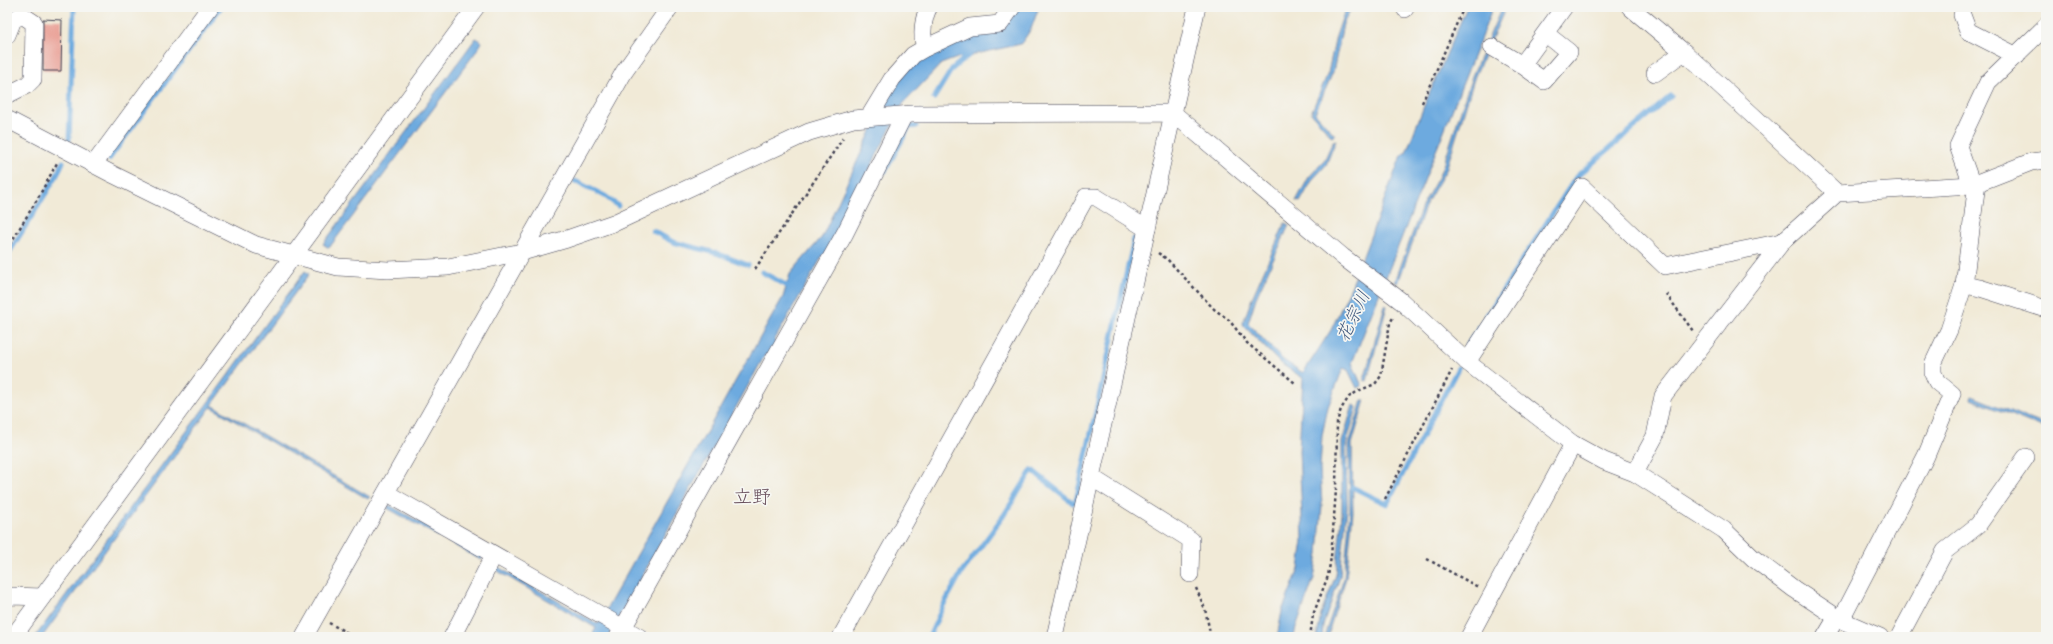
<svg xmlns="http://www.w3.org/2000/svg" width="2053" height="644" font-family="Itim,'Klee One',sans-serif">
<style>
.water{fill:#6daadf;stroke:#48668d}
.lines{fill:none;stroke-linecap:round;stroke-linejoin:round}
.stream{stroke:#6daadf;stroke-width:5}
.building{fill:#eaa399}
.minor-casing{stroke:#414052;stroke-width:18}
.path{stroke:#414052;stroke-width:2.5;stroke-dasharray:3 3;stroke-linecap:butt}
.minor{stroke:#fff;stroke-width:17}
.labels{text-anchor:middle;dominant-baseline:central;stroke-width:3.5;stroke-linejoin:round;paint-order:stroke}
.water-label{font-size:18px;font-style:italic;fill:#40587d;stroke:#f6f6f2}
.quarter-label{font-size:19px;fill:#684f5c;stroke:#f6f6f2}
</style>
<rect width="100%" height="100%" fill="#f6f6f2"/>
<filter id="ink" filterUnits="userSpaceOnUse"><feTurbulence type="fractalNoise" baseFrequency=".025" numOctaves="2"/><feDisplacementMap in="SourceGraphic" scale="8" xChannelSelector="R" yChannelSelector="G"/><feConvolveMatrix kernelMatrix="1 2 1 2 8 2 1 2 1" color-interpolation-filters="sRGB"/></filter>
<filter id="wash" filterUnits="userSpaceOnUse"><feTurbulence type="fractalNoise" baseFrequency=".012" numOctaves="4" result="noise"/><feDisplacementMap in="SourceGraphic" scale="16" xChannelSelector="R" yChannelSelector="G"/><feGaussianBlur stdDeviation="0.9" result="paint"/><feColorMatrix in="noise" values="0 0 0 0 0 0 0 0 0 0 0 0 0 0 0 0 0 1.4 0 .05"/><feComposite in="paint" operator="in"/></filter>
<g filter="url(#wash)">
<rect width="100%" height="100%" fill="#f1ead7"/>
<g class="water">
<path d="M 1018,7 L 1039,7 L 1031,29 L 1021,44 L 976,54 L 962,60 L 960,57 L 941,64 L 903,104 L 827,252 L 823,255 L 774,341 L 776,343 L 768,356 L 765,355 L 641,578 L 642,582 L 636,593 L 632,594 L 608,637 L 591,637 L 596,628 L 496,570 L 498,567 L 598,624 L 783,297 L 790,274 L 822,237 L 873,127 L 882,108 L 904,73 L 919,58 Z"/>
<path d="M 1346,7 L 1352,7 L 1343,24 L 1333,72 L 1315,113 L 1335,135 L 1332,137 L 1311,113 L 1328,73 L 1336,36 Z"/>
<path d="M 1467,7 L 1493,7 L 1352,363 L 1362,386 L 1357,388 L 1348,370 L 1343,368 L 1328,407 L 1322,435 L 1320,469 L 1322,505 L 1318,554 L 1314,578 L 1296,627 L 1294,637 L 1277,637 L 1282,611 L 1299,569 L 1303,540 L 1299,451 L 1303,378 L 1280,363 L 1244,326 L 1243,323 L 1252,298 L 1285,223 L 1289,225 L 1256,298 L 1248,323 L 1282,359 L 1303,373 L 1331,330 L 1352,285 L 1399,161 L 1404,153 L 1406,153 L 1424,106 Z"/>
<path d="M 1502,7 L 1506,7 L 1475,76 L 1446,170 L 1426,204 L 1398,283 L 1395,282 L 1423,204 L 1439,176 L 1445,160 L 1472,76 Z"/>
<path d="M 476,38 L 482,42 L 478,49 L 329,248 L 323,244 Z"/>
<path d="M 1336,140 L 1326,165 L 1313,179 L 1300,202 L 1296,201 L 1309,177 L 1324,161 L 1333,141 Z"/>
<path d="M 305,271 L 309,274 L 212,405 L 370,497 L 368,499 L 211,407 L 42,637 L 35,637 Z"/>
<path d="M 1385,305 L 1387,306 L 1367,381 L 1364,380 Z"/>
<path d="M 1972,396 L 2040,423 L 2046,426 L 2046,429 L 1971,399 Z"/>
<path d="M 1362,400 L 1365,400 L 1352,444 L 1353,512 L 1346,578 L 1330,627 L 1329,637 L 1326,637 L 1326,631 L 1344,578 L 1350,511 L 1349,445 Z"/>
<path d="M 1353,405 L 1357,407 L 1346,444 L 1347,507 L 1340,577 L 1323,625 L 1322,637 L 1317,637 L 1321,614 L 1336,575 L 1342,514 L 1342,442 Z"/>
<path d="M 389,505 L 483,557 L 481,560 L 387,508 Z"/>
</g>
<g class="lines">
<g class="stream">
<path d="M 934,98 L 952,69 L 970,54"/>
<path d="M 69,140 L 74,7"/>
<path d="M 109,159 L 221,7"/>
<path d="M 885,171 L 909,127 L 916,126"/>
<path d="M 575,181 L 605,196 L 618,206"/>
<path d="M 653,231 L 673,242 L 716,253 L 748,265"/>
<path d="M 7,256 L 56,177 L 63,162"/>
<path d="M 762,272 L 791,288"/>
<path d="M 1467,346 L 1576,177 L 1671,96"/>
<path d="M 1352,487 L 1387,504 L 1458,368"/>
<path d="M 929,637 L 943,606 L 960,575 L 1004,515 L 1032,470 L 1073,503 L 1076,501 L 1134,239"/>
</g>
</g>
<g id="blocks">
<path class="building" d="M 43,19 L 62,20 L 61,71 L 43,71 Z"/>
</g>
</g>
<g filter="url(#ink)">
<use href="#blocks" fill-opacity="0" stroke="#414052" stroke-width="1"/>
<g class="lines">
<defs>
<g id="minor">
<path d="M 1630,7 L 1686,54 L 1837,193"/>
<path d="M 1405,9 L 1405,7"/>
<path d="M 1962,15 L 1968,31 L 2017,56"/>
<path d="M 1546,34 L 1569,52 L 1544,81 L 1522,65 L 1564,7"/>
<path d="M 7,35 L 13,20 L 22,15 L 34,23 L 33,79 L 27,85 L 7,95"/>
<path d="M 1492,47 L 1522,65"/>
<path d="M 925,48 C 921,36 923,17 929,7"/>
<path d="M 1655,73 L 1684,52"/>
<path d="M 869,117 L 892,79 L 913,55 L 925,48 L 970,27 L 1000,24 L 1012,7"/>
<path d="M 7,119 L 112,174 L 256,245 L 338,267 L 388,270 L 448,267 L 522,252 L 567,239 L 616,222 L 809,132 L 853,119 L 912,114 L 1173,113 L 1343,257 L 1401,301 L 1467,362 L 1573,444 L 1604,461 L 1635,473 L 1724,530 L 1753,558 L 1794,589 L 1841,620 L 1880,637"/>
<path d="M 94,164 L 210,7"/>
<path d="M 1972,185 L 1958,146 L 1988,82 L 2046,26"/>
<path d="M 1964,285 L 1980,288 L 2046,309"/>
<path d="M 1467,362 L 1582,187 L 1665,266 L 1782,242"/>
<path d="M 1635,473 L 1655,436 L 1663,396 L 1782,242 L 1837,193 L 1972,185 L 2031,162 L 2046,160"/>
<path d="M 1091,477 L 1191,540 L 1190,574"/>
<path d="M 386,493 L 639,637"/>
<path d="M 7,598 L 12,596 L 42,597"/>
<path d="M 1841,620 L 1926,456 L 1952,394 L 1937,382 L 1933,373 L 1933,364 L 1949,330 L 1964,285 L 1977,183"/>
<path d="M 13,637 L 476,7"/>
<path d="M 304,637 L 624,72 L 670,7"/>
<path d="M 452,637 L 494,555"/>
<path d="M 618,637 L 845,233 L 904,115"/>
<path d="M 841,637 L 1086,197 L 1096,197 L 1147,229"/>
<path d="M 1055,637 L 1197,7"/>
<path d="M 1469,637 L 1573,444"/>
<path d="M 1825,637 L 1837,617"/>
<path d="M 1899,637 L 1945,551 L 1978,525 L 2026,457"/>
</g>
</defs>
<use href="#minor" class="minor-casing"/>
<g class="path">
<path d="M 1422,103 L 1464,7"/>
<path d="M 7,249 L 38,198 L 57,163"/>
<path d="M 1158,253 L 1167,259 L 1214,309 L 1229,320 L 1247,343 L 1295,383"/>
<path d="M 755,269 L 843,138"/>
<path d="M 1666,294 L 1693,331"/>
<path d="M 1385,499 L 1452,370"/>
<path d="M 1427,559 L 1478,587"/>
<path d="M 1196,588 L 1205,609 L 1211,637"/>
<path d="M 329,623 L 355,637"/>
<path d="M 1310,637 L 1313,615 L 1328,576 L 1331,557 L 1336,490 L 1337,422 L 1341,409 L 1349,397 L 1358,391 L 1375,384 L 1381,376 L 1390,323 L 1394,316"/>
</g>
<use href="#minor" class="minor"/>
</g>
</g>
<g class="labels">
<g class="water-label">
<text transform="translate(1353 316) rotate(-64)">花宗川</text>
</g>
<g class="quarter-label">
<text x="752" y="496">立野</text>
</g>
</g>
<rect width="2053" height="644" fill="none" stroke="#f6f6f2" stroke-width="24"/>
</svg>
